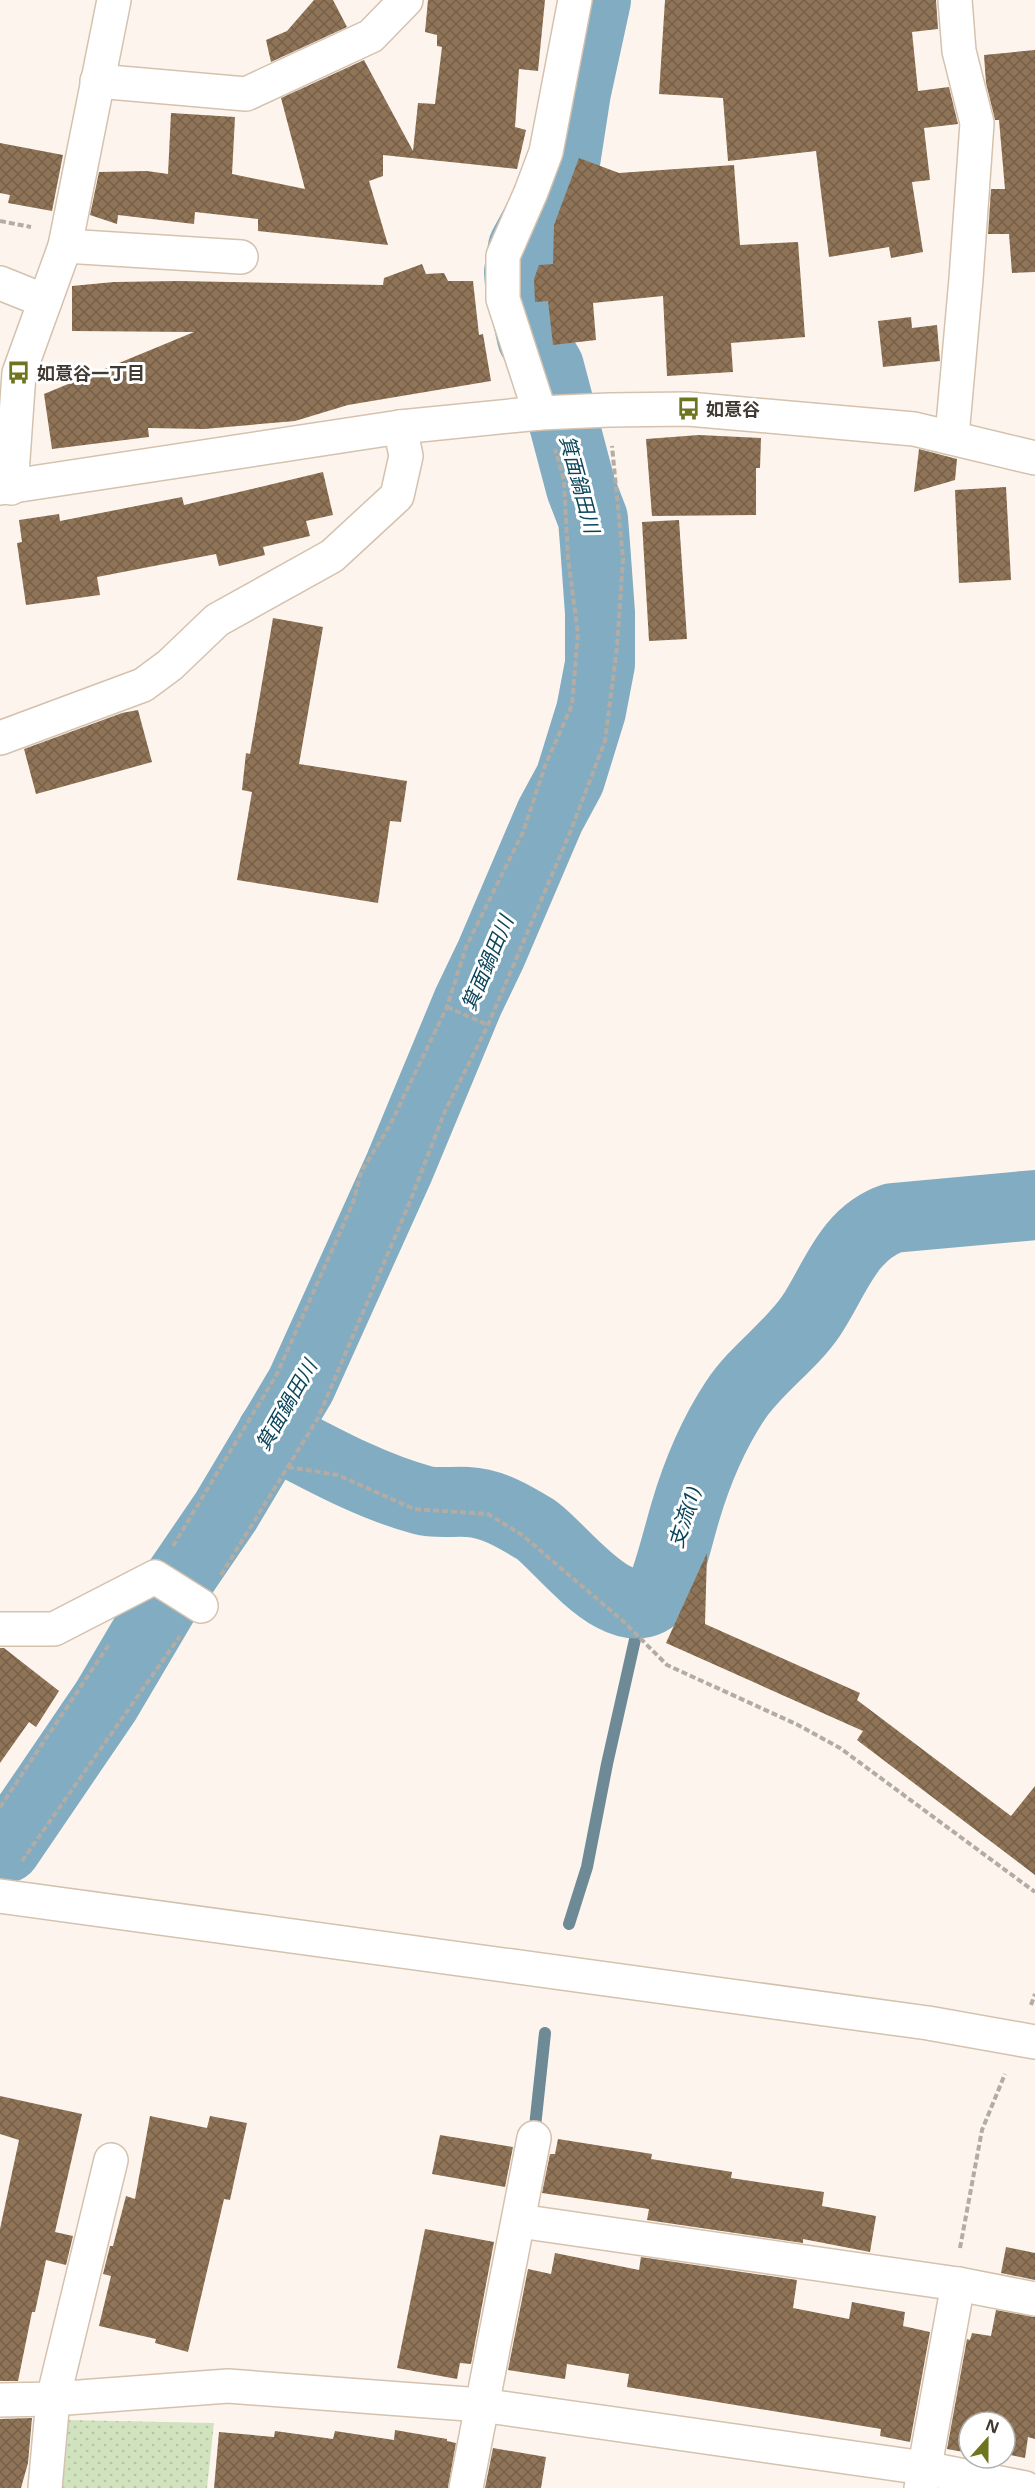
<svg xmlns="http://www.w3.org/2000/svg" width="1035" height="2488" font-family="'Noto Sans','Noto Sans JP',sans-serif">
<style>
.grass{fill:url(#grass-dots)}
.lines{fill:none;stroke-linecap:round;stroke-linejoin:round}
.stream{stroke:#6e8a96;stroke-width:12}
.river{stroke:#82acc1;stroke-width:70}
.building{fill:url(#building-cross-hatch)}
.minor-casing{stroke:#d4c2af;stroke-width:36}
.path{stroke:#b3aca4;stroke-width:4;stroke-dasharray:6 3;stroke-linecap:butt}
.minor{stroke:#fff;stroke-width:33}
.labels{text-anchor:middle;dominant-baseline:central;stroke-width:6;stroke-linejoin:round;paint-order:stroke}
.poi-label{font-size:18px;font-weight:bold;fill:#413a32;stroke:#fff;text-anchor:start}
.water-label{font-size:20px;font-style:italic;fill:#09445a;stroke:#fff}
</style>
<defs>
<pattern id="grass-dots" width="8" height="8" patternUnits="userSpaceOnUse" patternTransform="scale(1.5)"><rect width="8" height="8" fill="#d1e3be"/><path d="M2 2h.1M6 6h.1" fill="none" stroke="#b5c4a4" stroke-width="1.8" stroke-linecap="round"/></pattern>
<pattern id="building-cross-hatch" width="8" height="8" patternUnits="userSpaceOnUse" patternTransform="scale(1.5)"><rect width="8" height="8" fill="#8f7457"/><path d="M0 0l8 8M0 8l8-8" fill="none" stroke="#766049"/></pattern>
</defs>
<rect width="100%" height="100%" fill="#fdf5ed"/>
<path class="grass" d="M 68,2420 L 214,2423 L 207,2488 L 50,2488 Z"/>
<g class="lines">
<g class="stream">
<path d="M 569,1924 L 587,1867 L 607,1764 L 636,1635"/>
<path d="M 534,2136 L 545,2033"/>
</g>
<g class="river">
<path d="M 272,1433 C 320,1458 370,1486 422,1500 C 437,1504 453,1501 468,1502 C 492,1503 515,1517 535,1529 C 562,1547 627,1641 663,1587 C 672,1563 678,1537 685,1513 C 697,1472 712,1436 735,1401 C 756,1369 790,1347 811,1316 C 835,1280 848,1233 893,1218 L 1035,1205"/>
<path d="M 6,1848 L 106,1701 L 168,1596 L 226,1511 L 301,1385 L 399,1168 L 468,1002 L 491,954 L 550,816 L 570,779 L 591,711 L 600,664 L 600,613 L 595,544 L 593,519 L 581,488 L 549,367 L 532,338 L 520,284 L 519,272 L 523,247 L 557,184 L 565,163 L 576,92 L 596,0"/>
</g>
</g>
<g class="building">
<path d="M 314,0 L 333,0 L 347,27 L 271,62 L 266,40 L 287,31 Z"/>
<path d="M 428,0 L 545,0 L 538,71 L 519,69 L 515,127 L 526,130 L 517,169 L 383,155 L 383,176 L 369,181 L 388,245 L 258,231 L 258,219 L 195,212 L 194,224 L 118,215 L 117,224 L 90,215 L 99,172 L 147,171 L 168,174 L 171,113 L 235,117 L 232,174 L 305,189 L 281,98 L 364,60 L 413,151 L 418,103 L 435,104 L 442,47 L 437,46 L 437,35 L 425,32 Z"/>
<path d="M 665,0 L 936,0 L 938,29 L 912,32 L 918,91 L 949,87 L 958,124 L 924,128 L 930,180 L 912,182 L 923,252 L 891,258 L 889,247 L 829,257 L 816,151 L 728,161 L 723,98 L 659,94 Z"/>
<path d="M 1035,50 L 1035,272 L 1012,273 L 1009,234 L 988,234 L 991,189 L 1005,189 L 999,120 L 995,120 L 986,83 L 984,55 Z"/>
<path d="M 0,143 L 63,155 L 52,211 L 8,203 L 10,195 L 0,193 Z"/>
<path d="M 579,158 L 619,173 L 734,165 L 740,245 L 798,242 L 805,337 L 731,343 L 733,372 L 667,376 L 663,296 L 593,303 L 596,340 L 553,345 L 548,301 L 535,302 L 534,279 L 539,265 L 553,264 L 554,225 Z"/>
<path d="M 422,264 L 426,274 L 444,273 L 448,281 L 473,281 L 479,335 L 483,334 L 491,381 L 348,405 L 295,421 L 204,429 L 148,428 L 149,437 L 52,449 L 44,394 L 194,332 L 72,331 L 72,286 L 114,282 L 178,281 L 383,285 L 384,278 Z"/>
<path d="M 911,317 L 912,328 L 937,325 L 940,361 L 883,367 L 878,321 Z"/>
<path d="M 699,435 L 761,438 L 760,468 L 756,468 L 756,515 L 652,516 L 646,439 Z"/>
<path d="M 919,449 L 957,459 L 955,480 L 914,492 Z"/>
<path d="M 323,472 L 333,515 L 306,521 L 310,536 L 263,547 L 265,555 L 219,566 L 216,554 L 97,577 L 100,595 L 26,605 L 17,543 L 22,542 L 19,520 L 59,514 L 60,521 L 182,497 L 184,505 Z"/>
<path d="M 1006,487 L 1011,580 L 959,583 L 955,490 Z"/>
<path d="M 679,520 L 687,639 L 649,641 L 642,522 Z"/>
<path d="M 273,618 L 323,627 L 299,764 L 407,781 L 401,822 L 390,821 L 378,903 L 237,880 L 252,792 L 242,790 L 246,753 L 250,754 Z"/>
<path d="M 138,710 L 152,762 L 36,794 L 24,749 L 122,713 Z"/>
<path d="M 707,1553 L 705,1624 L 860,1693 L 857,1700 L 1011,1816 L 1035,1786 L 1035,1875 L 857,1740 L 863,1731 L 666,1643 Z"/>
<path d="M 0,1648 L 4,1648 L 59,1691 L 36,1727 L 29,1722 L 0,1763 Z"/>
<path d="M 0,2096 L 82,2114 L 55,2232 L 73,2236 L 66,2265 L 46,2260 L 35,2312 L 32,2312 L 18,2381 L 0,2381 L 0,2229 L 19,2140 L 0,2134 Z"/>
<path d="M 150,2116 L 207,2128 L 210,2116 L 247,2123 L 230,2200 L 224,2199 L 188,2352 L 155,2343 L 156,2339 L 99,2326 L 111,2276 L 103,2274 L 110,2246 L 113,2246 L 126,2196 L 135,2199 Z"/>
<path d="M 440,2135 L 513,2147 L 505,2187 L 432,2174 Z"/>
<path d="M 558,2139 L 652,2154 L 651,2159 L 732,2172 L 731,2178 L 824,2192 L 822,2206 L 876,2216 L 870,2252 L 803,2239 L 803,2243 L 647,2220 L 649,2209 L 542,2193 L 550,2154 L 555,2154 Z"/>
<path d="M 425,2229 L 494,2242 L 471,2364 L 460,2363 L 457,2379 L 397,2368 Z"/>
<path d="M 1006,2247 L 1035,2253 L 1035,2280 L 1001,2273 Z"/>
<path d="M 555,2253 L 639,2270 L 641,2257 L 797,2280 L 793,2308 L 849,2319 L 852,2302 L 905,2312 L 903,2326 L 930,2332 L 910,2442 L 880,2436 L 881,2429 L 627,2387 L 629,2374 L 567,2364 L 565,2379 L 508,2370 L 528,2269 L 551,2274 Z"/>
<path d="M 996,2310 L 1035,2317 L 1035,2439 L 1028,2437 L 1025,2458 L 1005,2454 L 1005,2422 L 969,2422 L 969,2453 L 947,2449 L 967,2339 L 970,2340 L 972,2333 L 991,2336 Z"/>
<path d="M 32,2418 L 28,2463 L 21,2488 L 0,2488 L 0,2419 Z"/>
<path d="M 395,2430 L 447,2439 L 447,2441 L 456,2443 L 448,2488 L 214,2488 L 219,2432 L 274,2437 L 275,2431 L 333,2439 L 335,2431 L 394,2440 Z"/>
<path d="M 493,2448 L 546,2457 L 541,2488 L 485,2488 Z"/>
</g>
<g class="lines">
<defs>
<g id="minor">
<path d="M 97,81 L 246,94 L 371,36 L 406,0"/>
<path d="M 65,246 L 241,257"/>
<path d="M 0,283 L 45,301"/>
<path d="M 540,413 L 503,299 L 503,256 L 531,192 L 546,152 L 575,0"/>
<path d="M 952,436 L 966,279 L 977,123 L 959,51 L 955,0"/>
<path d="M 0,488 L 400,427 L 540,413 L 609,410 L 688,409 L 914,429 L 1035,458"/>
<path d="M 11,488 L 19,373 L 65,246 L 114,0"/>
<path d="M 0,738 L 143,685 L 170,665 L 217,620 L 332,556 L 397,496 L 406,456 L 400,427"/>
<path d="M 0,1629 L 54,1629 L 155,1577 L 201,1606"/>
<path d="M 0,1896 L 928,2023 L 1035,2042"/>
<path d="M 519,2221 L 958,2284 L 1035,2299"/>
<path d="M 0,2400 L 53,2399 L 228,2386 L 481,2405 L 924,2468 L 1025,2488"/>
<path d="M 45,2488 L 53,2399 L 111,2160"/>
<path d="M 466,2488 L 534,2138"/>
<path d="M 921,2488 L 958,2284"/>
</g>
</defs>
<use href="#minor" class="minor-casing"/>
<g class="path">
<path d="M 0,221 L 31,227"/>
<path d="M 447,1007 L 488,1025"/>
<path d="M 288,1467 L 338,1475 L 414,1509 L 488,1514 L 522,1535 L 623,1621 L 667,1665 L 798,1725 L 840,1748 L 1035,1892"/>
<path d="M 173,1546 L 277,1374 L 353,1203 L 361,1172 L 390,1125 L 447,1007 L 466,947 L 523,832 L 545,766 L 572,705 L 578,633 L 568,558 L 564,480 L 555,449"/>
<path d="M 221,1575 L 318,1418 L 409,1204 L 445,1111 L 488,1025 L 571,830 L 605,741 L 617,647 L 623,559 L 612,446"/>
<path d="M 0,1807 L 110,1643"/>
<path d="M 22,1861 L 180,1636"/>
<path d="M 1031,2005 L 1035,1994"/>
<path d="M 960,2248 L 982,2130 L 1005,2074"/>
</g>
<use href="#minor" class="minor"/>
</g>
<defs>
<symbol id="bus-bare" viewBox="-9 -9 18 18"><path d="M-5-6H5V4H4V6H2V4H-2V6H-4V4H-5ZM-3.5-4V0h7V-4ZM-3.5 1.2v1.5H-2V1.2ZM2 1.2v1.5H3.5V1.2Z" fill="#6e751e" stroke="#fff" stroke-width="2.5" paint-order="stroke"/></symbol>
</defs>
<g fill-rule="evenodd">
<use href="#bus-bare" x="2" y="356" width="33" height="33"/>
<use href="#bus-bare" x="672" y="392" width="33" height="33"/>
</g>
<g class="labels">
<g class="poi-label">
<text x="37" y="373">如意谷一丁目</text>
<text x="706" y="409">如意谷</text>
</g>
<g class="water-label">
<text transform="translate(580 484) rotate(75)">箕面鍋田川</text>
<text transform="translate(487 963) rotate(-67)">箕面鍋田川</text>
<text transform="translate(286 1405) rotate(-60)">箕面鍋田川</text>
<text transform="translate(684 1517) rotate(-73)">支流(1)</text>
</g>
</g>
<g transform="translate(987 2440) rotate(21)"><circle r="28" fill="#ffffff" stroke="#b3b0ad" stroke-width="1.5"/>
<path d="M0-4.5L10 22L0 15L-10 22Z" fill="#6e751e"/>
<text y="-9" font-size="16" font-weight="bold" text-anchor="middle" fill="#413a32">N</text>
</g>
</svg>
